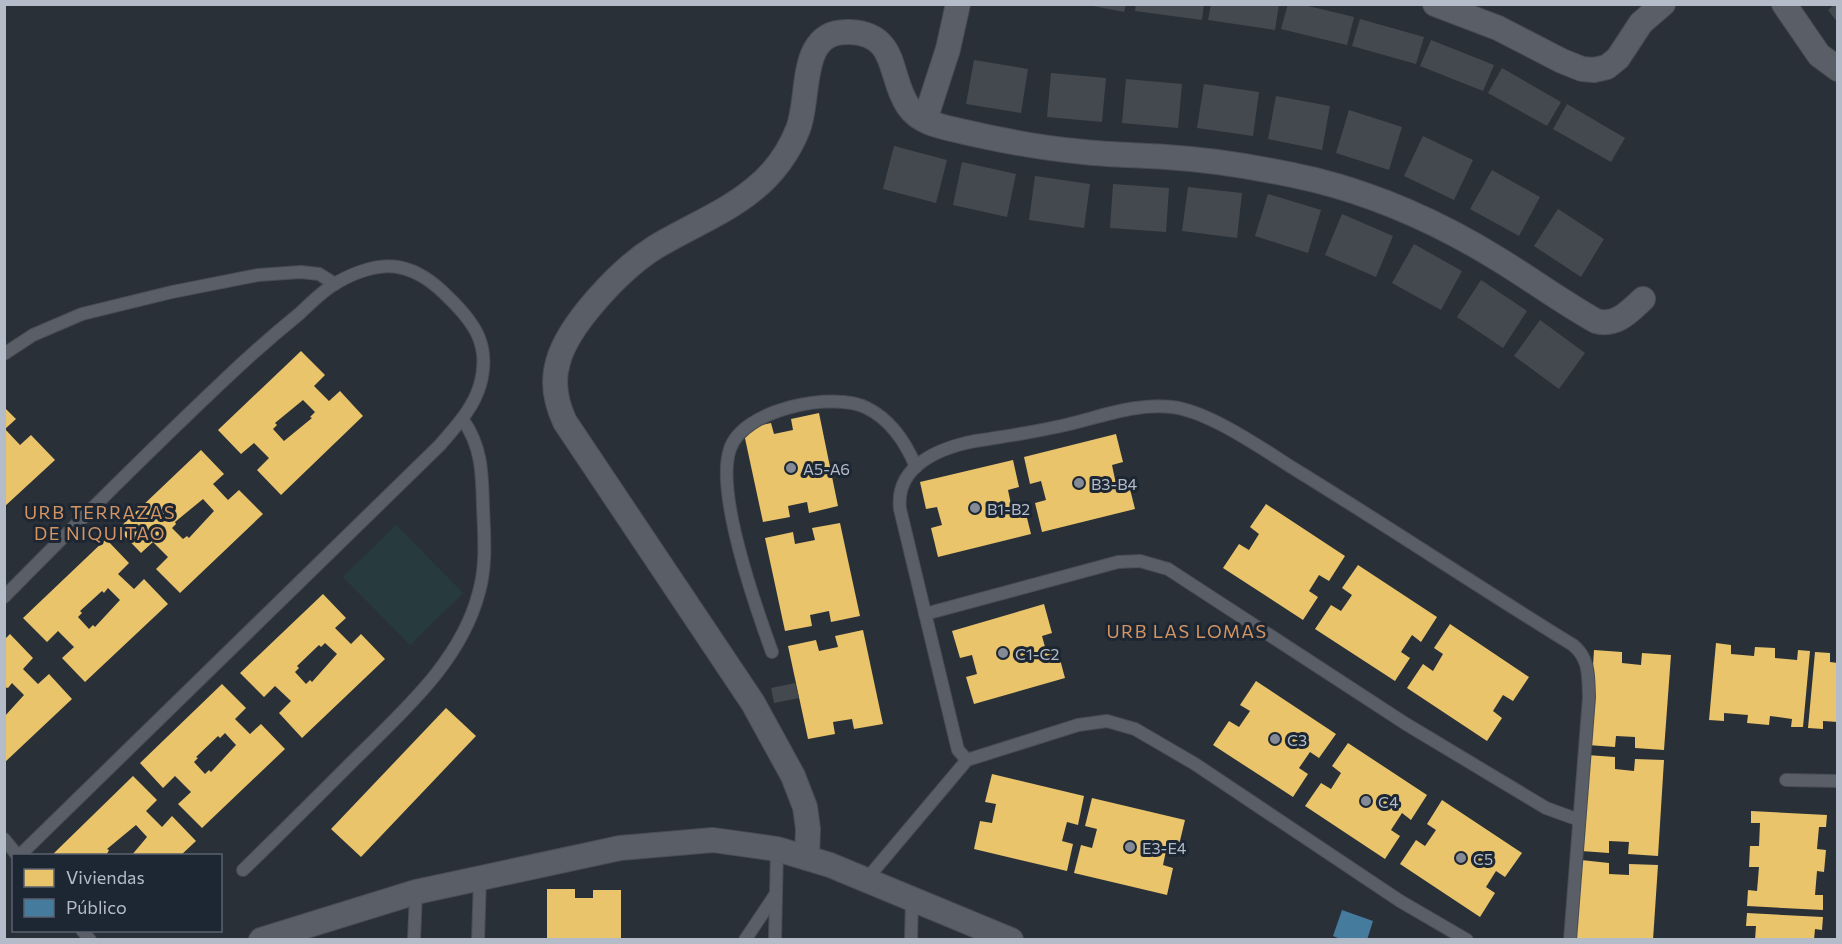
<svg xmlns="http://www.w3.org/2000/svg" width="1842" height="944" font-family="Commissioner,sans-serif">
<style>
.green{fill:#273a3e}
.homes{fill:#e9c46a;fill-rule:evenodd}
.public{fill:#457b9d}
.building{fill:#444950}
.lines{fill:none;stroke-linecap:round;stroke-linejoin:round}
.lane-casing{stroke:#484c53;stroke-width:14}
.street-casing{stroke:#484c53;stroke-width:26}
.lane{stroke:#5a5e66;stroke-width:12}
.street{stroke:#5a5e66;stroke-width:24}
.poi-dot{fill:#848b96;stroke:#1d2633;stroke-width:2}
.labels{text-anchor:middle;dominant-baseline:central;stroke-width:6;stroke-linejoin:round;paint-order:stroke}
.poi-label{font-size:16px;fill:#b4bcc9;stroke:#1d2633;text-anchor:start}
.neighbourhood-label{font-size:18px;letter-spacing:1.5px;fill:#d59563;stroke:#1d2633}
</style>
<rect width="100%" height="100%" fill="#2a3038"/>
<path class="green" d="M 396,525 L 463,593 L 410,645 L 343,577 Z"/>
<g class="homes">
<path d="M 301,351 L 325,375 L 314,386 L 329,401 L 340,391 L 363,416 L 281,495 L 257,470 L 269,458 L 254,443 L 241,454 L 218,430 ZM 303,400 L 315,412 L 310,417 L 312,418 L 284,441 L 273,429 L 277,425 L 275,423 Z"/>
<path d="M 4,407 L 16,419 L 5,429 L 20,445 L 31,435 L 55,460 L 4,507 Z"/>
<path d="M 819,413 L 838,506 L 809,513 L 807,502 L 788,506 L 790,517 L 763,522 L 743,429 L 771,423 L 774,434 L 793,430 L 791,419 Z"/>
<path d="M 1116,434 L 1123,462 L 1112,465 L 1116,484 L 1128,481 L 1135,509 L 1042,532 L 1035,503 L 1046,500 L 1041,481 L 1030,484 L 1024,457 Z"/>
<path d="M 201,450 L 224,474 L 213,484 L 228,500 L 239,490 L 263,514 L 180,593 L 156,569 L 168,557 L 153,542 L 141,553 L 118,529 ZM 203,499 L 214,511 L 189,538 L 187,536 L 183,539 L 172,528 L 176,524 L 175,522 Z"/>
<path d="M 1013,460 L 1019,487 L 1008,490 L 1012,509 L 1024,506 L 1031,534 L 938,557 L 931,528 L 942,525 L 937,507 L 926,509 L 920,482 Z"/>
<path d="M 1266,504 L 1345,556 L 1329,581 L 1319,575 L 1309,591 L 1318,597 L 1303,620 L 1223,568 L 1239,544 L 1249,550 L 1259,534 L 1250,527 Z"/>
<path d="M 840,523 L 860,616 L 831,622 L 829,611 L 810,615 L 812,626 L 785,631 L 765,538 L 793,532 L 795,544 L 815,540 L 812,528 Z"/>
<path d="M 106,539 L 129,563 L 118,574 L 134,589 L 144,579 L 168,604 L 85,682 L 62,658 L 74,647 L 58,631 L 47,642 L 23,618 ZM 108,588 L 120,600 L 95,627 L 93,625 L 89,629 L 78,617 L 82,613 L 80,611 L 102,591 L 104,593 Z"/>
<path d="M 1358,565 L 1437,617 L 1421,642 L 1412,635 L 1401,652 L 1410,658 L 1395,681 L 1315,629 L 1331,605 L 1341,611 L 1352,595 L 1342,588 Z"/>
<path d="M 323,594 L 346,618 L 335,628 L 351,644 L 361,634 L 385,659 L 302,738 L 279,713 L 291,701 L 275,686 L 264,697 L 240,673 ZM 325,643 L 337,654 L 312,682 L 310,680 L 306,684 L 295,672 L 299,668 L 297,666 L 319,645 L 321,647 Z"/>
<path d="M 1044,604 L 1052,633 L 1042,636 L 1047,654 L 1058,652 L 1065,678 L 974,704 L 966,677 L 977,674 L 972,655 L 960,658 L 952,631 Z"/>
<path d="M 1450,624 L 1529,677 L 1513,701 L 1503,695 L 1493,711 L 1502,718 L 1487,741 L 1407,688 L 1423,664 L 1433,671 L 1443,654 L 1434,648 Z"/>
<path d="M 863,630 L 883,724 L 854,729 L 852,719 L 833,722 L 835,734 L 808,739 L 788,646 L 816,640 L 819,651 L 838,647 L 835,636 Z"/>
<path d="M 10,634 L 33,658 L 23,669 L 38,684 L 49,674 L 72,699 L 4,763 L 4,717 L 24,695 L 12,683 L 8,688 L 4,687 L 4,640 Z"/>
<path d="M 1716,643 L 1731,645 L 1731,654 L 1754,656 L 1755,647 L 1775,648 L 1775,658 L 1797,660 L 1798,650 L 1810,651 L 1803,727 L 1791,727 L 1792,719 L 1770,716 L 1769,725 L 1747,723 L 1748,715 L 1724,713 L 1724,721 L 1709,720 Z"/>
<path d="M 1594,650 L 1622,652 L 1622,663 L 1641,665 L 1642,653 L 1671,655 L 1664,750 L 1635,748 L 1635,737 L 1616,736 L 1615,747 L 1588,745 Z"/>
<path d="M 1815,652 L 1830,653 L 1830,662 L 1838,663 L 1838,722 L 1823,721 L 1823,729 L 1808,728 Z"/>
<path d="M 1256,681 L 1336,734 L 1319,758 L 1310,752 L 1299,768 L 1308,774 L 1293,797 L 1213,745 L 1229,721 L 1239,727 L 1250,711 L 1240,705 Z"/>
<path d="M 222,684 L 246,708 L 235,719 L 250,734 L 261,724 L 285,749 L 202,828 L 178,804 L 191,792 L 175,776 L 163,788 L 140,763 ZM 225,733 L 236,745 L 211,772 L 209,770 L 205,774 L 194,762 L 198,758 L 196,757 L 218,736 L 220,738 Z"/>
<path d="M 446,708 L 476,736 L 361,857 L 331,829 Z"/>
<path d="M 1348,743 L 1427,795 L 1411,820 L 1402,813 L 1391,830 L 1400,836 L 1385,859 L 1305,806 L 1321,783 L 1331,789 L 1341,773 L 1332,766 Z"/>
<path d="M 1587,755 L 1615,757 L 1615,769 L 1634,771 L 1635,759 L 1664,760 L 1658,856 L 1628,854 L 1629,842 L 1609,841 L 1609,853 L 1581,851 Z"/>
<path d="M 992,774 L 1084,796 L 1078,825 L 1067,822 L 1062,841 L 1073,844 L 1067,871 L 974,849 L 980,821 L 992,823 L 996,804 L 985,802 Z"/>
<path d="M 133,776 L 157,800 L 146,811 L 162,827 L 172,816 L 196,841 L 180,856 L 131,856 L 147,837 L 136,825 L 107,849 L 109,850 L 106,856 L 51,856 Z"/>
<path d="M 1092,798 L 1185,820 L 1178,849 L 1167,846 L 1163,865 L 1173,868 L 1167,895 L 1074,873 L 1081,845 L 1092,848 L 1097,829 L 1085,826 Z"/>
<path d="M 1442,800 L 1522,853 L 1505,877 L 1496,871 L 1486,887 L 1495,893 L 1480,917 L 1400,864 L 1416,840 L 1425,846 L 1436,830 L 1427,824 Z"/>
<path d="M 1751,811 L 1827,815 L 1826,827 L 1819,827 L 1817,849 L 1826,850 L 1824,872 L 1817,871 L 1815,895 L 1823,895 L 1823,910 L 1747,906 L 1748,890 L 1757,891 L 1759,867 L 1749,867 L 1750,846 L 1759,846 L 1760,823 L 1751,823 Z"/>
<path d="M 1581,860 L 1609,863 L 1609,874 L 1629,875 L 1629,864 L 1658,865 L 1653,940 L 1576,940 Z"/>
<path d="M 547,889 L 575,889 L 575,898 L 593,898 L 593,890 L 621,890 L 621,940 L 547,940 Z"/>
<path d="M 1747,913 L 1823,917 L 1822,930 L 1815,929 L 1814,940 L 1755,940 L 1756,926 L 1746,926 Z"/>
</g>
<path class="public" d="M 1342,910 L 1373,921 L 1367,940 L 1343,940 L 1333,936 Z"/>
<g class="building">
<path d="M 1083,4 L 1126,4 L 1124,12 Z"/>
<path d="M 1136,4 L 1204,4 L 1202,20 L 1135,11 Z"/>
<path d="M 1211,4 L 1279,4 L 1275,30 L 1208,20 Z"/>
<path d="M 1288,4 L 1300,4 L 1354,17 L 1347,45 L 1281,29 Z"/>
<path d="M 1835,4 L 1838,4 L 1838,23 L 1828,10 Z"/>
<path d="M 1360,19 L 1424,37 L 1416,64 L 1352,46 Z"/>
<path d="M 1431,40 L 1494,65 L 1483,91 L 1420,66 Z"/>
<path d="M 974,60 L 1028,69 L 1021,113 L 966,104 Z"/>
<path d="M 1502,68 L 1561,102 L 1547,126 L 1488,93 Z"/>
<path d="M 1051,73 L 1106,78 L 1102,122 L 1047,117 Z"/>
<path d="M 1126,79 L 1182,84 L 1178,128 L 1122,123 Z"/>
<path d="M 1204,84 L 1259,92 L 1253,136 L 1197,128 Z"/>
<path d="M 1276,96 L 1330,106 L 1322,150 L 1268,139 Z"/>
<path d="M 1567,104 L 1625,138 L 1611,162 L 1553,129 Z"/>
<path d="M 1349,110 L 1402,127 L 1389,170 L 1336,153 Z"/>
<path d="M 1423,136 L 1473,160 L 1454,200 L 1404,176 Z"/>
<path d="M 894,146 L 947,160 L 936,203 L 883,189 Z"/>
<path d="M 962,162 L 1016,174 L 1007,217 L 953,205 Z"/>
<path d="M 1492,170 L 1540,197 L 1519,236 L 1470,209 Z"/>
<path d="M 1035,176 L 1090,184 L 1084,228 L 1029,220 Z"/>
<path d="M 1113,184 L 1169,188 L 1166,232 L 1110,228 Z"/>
<path d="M 1188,187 L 1242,193 L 1237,238 L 1182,231 Z"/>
<path d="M 1268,194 L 1321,210 L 1308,253 L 1255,236 Z"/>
<path d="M 1558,209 L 1604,239 L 1581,277 L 1534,246 Z"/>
<path d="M 1342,214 L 1393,236 L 1376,277 L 1325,255 Z"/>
<path d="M 1414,244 L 1462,271 L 1441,310 L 1392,283 Z"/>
<path d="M 1481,280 L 1527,311 L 1503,348 L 1457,317 Z"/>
<path d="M 1540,320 L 1585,353 L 1559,389 L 1514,356 Z"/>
<path d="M 795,683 L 799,698 L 774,703 L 771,688 Z"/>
</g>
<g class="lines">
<defs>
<g id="lane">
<path d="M 4,354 L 33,335 L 82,314 L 172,292 L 258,275 L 301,272 L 319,274 L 335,284"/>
<path d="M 4,597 C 75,525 147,453 221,383 C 246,359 272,336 299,314 C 311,303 323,290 338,282 C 355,272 378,264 398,267 C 419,271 434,283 448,297 C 475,323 491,346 480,385 C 473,409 456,426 440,445 L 19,856"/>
<path d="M 925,614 L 1118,562 L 1140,561 L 1168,569 L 1406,724 L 1546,808 L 1579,820"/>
<path d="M 772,652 C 756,608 715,492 730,449 C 743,409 833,391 867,408 C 891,420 906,443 916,467"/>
<path d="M 967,760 L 958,750 L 956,742 L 900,509 C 895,466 939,448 975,441 C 1002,437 1029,433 1056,427 C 1092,420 1134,402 1172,407 C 1209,411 1264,450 1296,470 C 1389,527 1480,588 1573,645 C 1590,659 1588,676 1589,697 L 1570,940"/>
<path d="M 1786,780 L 1838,781"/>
<path d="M 4,839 L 18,856"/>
<path d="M 243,870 C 280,834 316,798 353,761 C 402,712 461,662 479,592 C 487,563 484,535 483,506 C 482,473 482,447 463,420"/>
<path d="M 865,881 L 967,760 L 1078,725 L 1107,721 L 1135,729 L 1195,764 L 1400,901 L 1467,940"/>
<path d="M 82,930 L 90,940"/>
<path d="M 414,940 L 416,892"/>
<path d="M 478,940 L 480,878"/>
<path d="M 745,940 L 775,895"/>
<path d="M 775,940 L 777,849"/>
<path d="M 911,940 L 912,898"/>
</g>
<g id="street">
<path d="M 1435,4 L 1498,28 L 1562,61 L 1582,69 L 1594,70 L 1607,67 L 1618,58 L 1641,23 L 1663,4"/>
<path d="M 1784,4 L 1819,55 L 1838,69"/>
<path d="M 925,120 L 948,49 L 958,4"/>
<path d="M 807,858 L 808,829 L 805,807 L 793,776 L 753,703 L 565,422 C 556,403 552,382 558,362 C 568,324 621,269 654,248 C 686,228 724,214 754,189 C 773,174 789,152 798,129 C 811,96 797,29 850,32 C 899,34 888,77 908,106 C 919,122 938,126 956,130 C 998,140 1041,148 1084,152 C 1111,155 1139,155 1166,157 C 1216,160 1267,169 1315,180 C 1379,196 1443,225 1498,259 C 1531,279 1562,302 1596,321 C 1616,327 1630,311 1643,299"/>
<path d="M 261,940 L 416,892 L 620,848 L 713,840 L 777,849 L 830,865 L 1011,940"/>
</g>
</defs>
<use href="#lane" class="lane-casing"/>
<use href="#street" class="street-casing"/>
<use href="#lane" class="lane"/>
<use href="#street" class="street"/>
</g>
<g class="poi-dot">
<circle cx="791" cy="468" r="6"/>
<circle cx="1079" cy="483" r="6"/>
<circle cx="975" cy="508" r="6"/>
<circle cx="1003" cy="653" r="6"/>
<circle cx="1275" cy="739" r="6"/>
<circle cx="1366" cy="801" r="6"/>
<circle cx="1130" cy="847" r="6"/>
<circle cx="1461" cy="858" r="6"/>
</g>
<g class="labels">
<g class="poi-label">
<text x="803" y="468">A5-A6</text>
<text x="1091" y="483">B3-B4</text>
<text x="987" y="508">B1-B2</text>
<text x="1015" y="653">C1-C2</text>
<text x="1287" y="739">C3</text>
<text x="1378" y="801">C4</text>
<text x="1142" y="847">E3-E4</text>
<text x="1473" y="858">C5</text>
</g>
<g class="neighbourhood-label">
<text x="100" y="512">URB TERRAZAS<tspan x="100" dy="21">DE NIQUITAO</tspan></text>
<text x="1187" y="631">URB LAS LOMAS</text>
</g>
</g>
<rect width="1842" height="944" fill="none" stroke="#b4bcc9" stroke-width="12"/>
<rect x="12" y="854" width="210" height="78" fill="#1d2633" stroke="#59626f" stroke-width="1.5"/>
<rect x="24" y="869" width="30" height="18" fill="#e9c46a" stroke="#59626f" stroke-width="1.5"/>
<text x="66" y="884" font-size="18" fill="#b4bcc9">Viviendas</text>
<rect x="24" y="899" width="30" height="18" fill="#457b9d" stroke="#59626f" stroke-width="1.5"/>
<text x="66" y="914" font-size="18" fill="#b4bcc9">Público</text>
</svg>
